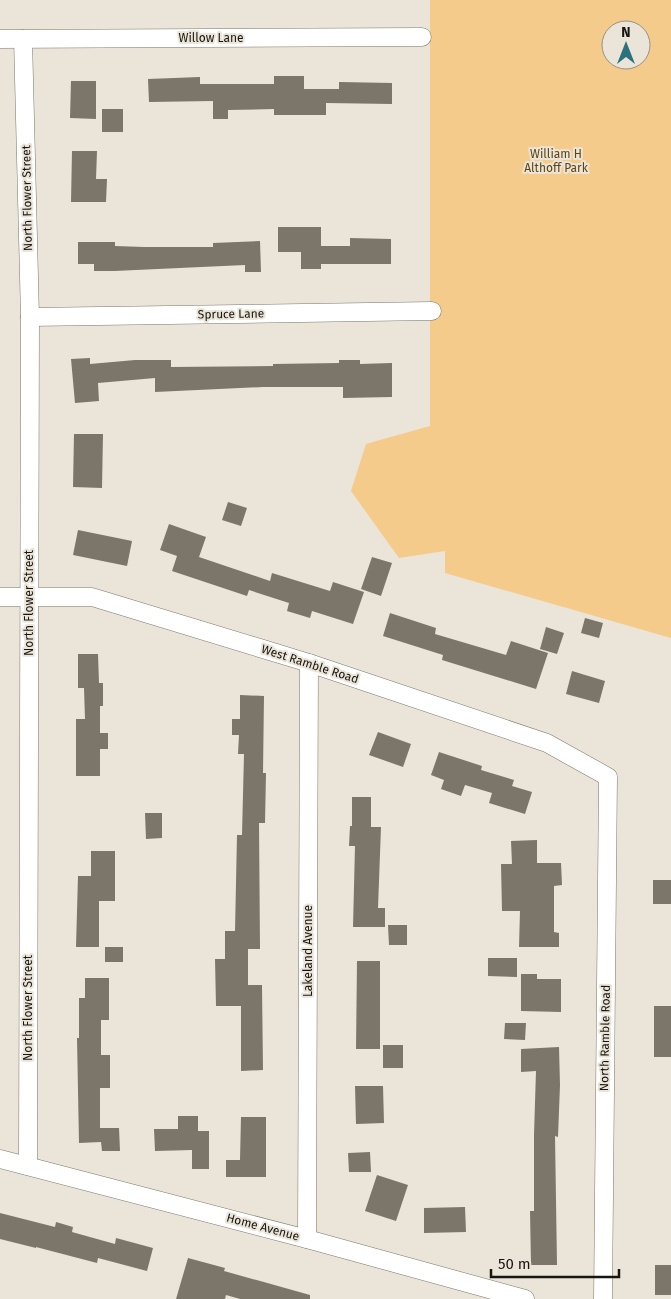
<svg xmlns="http://www.w3.org/2000/svg" width="671" height="1299" font-family="'Fira Sans',sans-serif">
<style>
.green{fill:#f4cb8a;fill-rule:evenodd}
.building{fill:#7c756a}
.lines{fill:none;stroke-linecap:round;stroke-linejoin:round}
.minor-casing{stroke:#7d776c;stroke-width:19}
.minor{stroke:#fff;stroke-width:18}
.labels{text-anchor:middle;dominant-baseline:central;stroke-width:4;stroke-linejoin:round;paint-order:stroke}
.street-label{font-size:12px;fill:#181511;stroke:#ebe4d8}
.park-label{font-size:12px;fill:#5f440f;stroke:#ebe4d8}
</style>
<rect width="100%" height="100%" fill="#ebe4d8"/>
<path class="green" d="M 430,0 L 671,0 L 671,638 L 445,573 L 445,551 L 399,558 L 351,491 L 366,444 L 430,426 ZM 611,30 L 641,30 L 641,60 L 611,60 Z"/>
<g class="building">
<path d="M 274,76 L 304,76 L 304,89 L 339,89 L 339,82 L 392,83 L 392,104 L 326,103 L 326,115 L 274,115 L 274,109 L 228,110 L 228,119 L 213,119 L 213,101 L 149,102 L 148,79 L 200,77 L 200,84 L 274,84 Z"/>
<path d="M 71,81 L 96,81 L 96,119 L 70,118 Z"/>
<rect x="102" y="109" width="21" height="23"/>
<path d="M 72,151 L 97,151 L 96,179 L 107,179 L 106,202 L 71,202 Z"/>
<path d="M 278,227 L 321,227 L 321,246 L 350,246 L 350,238 L 391,239 L 391,264 L 321,264 L 321,269 L 301,269 L 301,252 L 278,252 Z"/>
<path d="M 260,241 L 261,272 L 245,272 L 245,265 L 114,271 L 94,271 L 94,264 L 78,264 L 78,242 L 115,242 L 115,246 L 144,247 L 213,247 L 213,243 Z"/>
<path d="M 90,358 L 90,364 L 135,360 L 171,360 L 171,367 L 273,366 L 273,364 L 339,363 L 339,360 L 360,360 L 360,364 L 392,363 L 392,397 L 343,398 L 343,387 L 263,387 L 155,392 L 155,378 L 98,383 L 99,401 L 75,403 L 71,359 Z"/>
<path d="M 74,434 L 103,434 L 102,488 L 73,487 Z"/>
<path d="M 228,502 L 247,508 L 241,526 L 222,520 Z"/>
<path d="M 169,524 L 206,537 L 199,557 L 270,581 L 272,573 L 330,591 L 333,582 L 364,592 L 353,624 L 312,611 L 310,618 L 287,611 L 289,603 L 249,590 L 247,596 L 172,571 L 177,556 L 160,550 Z"/>
<path d="M 78,530 L 132,541 L 127,566 L 73,555 Z"/>
<path d="M 372,557 L 392,563 L 381,596 L 361,589 Z"/>
<path d="M 390,613 L 436,628 L 435,634 L 506,655 L 511,641 L 548,653 L 536,689 L 442,660 L 443,655 L 383,636 Z"/>
<path d="M 585,618 L 603,623 L 599,638 L 581,633 Z"/>
<path d="M 546,627 L 564,633 L 557,654 L 540,649 Z"/>
<path d="M 78,654 L 98,654 L 99,683 L 103,683 L 103,706 L 100,706 L 100,733 L 108,733 L 108,749 L 100,749 L 100,776 L 76,776 L 76,719 L 85,719 L 84,688 L 78,688 Z"/>
<path d="M 572,671 L 605,681 L 599,703 L 566,694 Z"/>
<path d="M 240,695 L 264,696 L 263,773 L 266,773 L 265,823 L 259,823 L 260,949 L 248,949 L 248,985 L 262,985 L 263,1070 L 241,1071 L 241,1006 L 216,1006 L 215,959 L 225,959 L 225,931 L 235,931 L 237,835 L 242,835 L 244,754 L 238,754 L 239,735 L 232,735 L 232,719 L 240,719 Z"/>
<path d="M 378,732 L 411,744 L 403,767 L 369,755 Z"/>
<path d="M 439,752 L 482,766 L 481,770 L 514,780 L 512,786 L 532,792 L 525,814 L 489,803 L 492,793 L 465,785 L 461,796 L 441,789 L 444,780 L 431,775 Z"/>
<path d="M 352,797 L 371,797 L 371,827 L 381,827 L 378,908 L 385,908 L 385,927 L 353,927 L 355,846 L 349,846 L 350,826 L 352,826 Z"/>
<path d="M 145,813 L 162,813 L 162,838 L 146,839 Z"/>
<path d="M 537,840 L 537,863 L 561,863 L 562,885 L 554,886 L 554,932 L 559,933 L 559,947 L 519,947 L 520,911 L 502,911 L 501,864 L 512,864 L 511,841 Z"/>
<path d="M 91,851 L 115,851 L 115,901 L 99,901 L 99,947 L 76,947 L 78,876 L 91,876 Z"/>
<rect x="653" y="880" width="18" height="24"/>
<path d="M 388,925 L 407,925 L 407,945 L 389,945 Z"/>
<rect x="105" y="947" width="18" height="15"/>
<path d="M 488,958 L 517,958 L 517,977 L 488,976 Z"/>
<path d="M 357,961 L 380,961 L 380,1049 L 356,1049 Z"/>
<path d="M 521,974 L 537,974 L 537,979 L 561,979 L 561,1012 L 521,1011 Z"/>
<path d="M 85,978 L 109,978 L 109,1020 L 101,1020 L 101,1055 L 110,1055 L 110,1088 L 100,1088 L 100,1128 L 119,1128 L 120,1151 L 102,1151 L 101,1142 L 79,1143 L 77,1038 L 79,1038 L 79,998 L 85,998 Z"/>
<rect x="654" y="1006" width="17" height="51"/>
<path d="M 505,1023 L 526,1023 L 525,1040 L 504,1039 Z"/>
<rect x="383" y="1045" width="20" height="23"/>
<path d="M 559,1047 L 560,1085 L 558,1137 L 555,1136 L 557,1265 L 531,1265 L 530,1211 L 534,1211 L 534,1135 L 536,1071 L 521,1072 L 521,1049 Z"/>
<path d="M 355,1086 L 383,1086 L 384,1123 L 356,1124 Z"/>
<path d="M 178,1116 L 198,1116 L 198,1131 L 209,1131 L 209,1169 L 192,1169 L 192,1150 L 155,1151 L 154,1129 L 178,1129 Z"/>
<path d="M 241,1117 L 266,1117 L 266,1177 L 226,1177 L 226,1160 L 240,1160 Z"/>
<path d="M 370,1152 L 371,1172 L 349,1172 L 348,1153 Z"/>
<path d="M 377,1175 L 408,1185 L 396,1221 L 365,1211 Z"/>
<path d="M 465,1207 L 466,1232 L 424,1233 L 424,1208 Z"/>
<path d="M 0,1213 L 55,1227 L 56,1222 L 73,1227 L 72,1232 L 115,1244 L 116,1238 L 153,1248 L 147,1271 L 98,1258 L 97,1263 L 36,1247 L 36,1248 L 0,1239 Z"/>
<path d="M 188,1258 L 225,1268 L 224,1271 L 310,1295 L 310,1299 L 240,1299 L 226,1295 L 225,1299 L 176,1299 Z"/>
<rect x="655" y="1265" width="16" height="30"/>
</g>
<g class="lines">
<defs>
<g id="minor">
<path d="M 0,39 L 422,37"/>
<path d="M 23,39 L 30,317 L 28,1166"/>
<path d="M 30,317 L 432,311"/>
<path d="M 0,597 L 92,597 L 309,663 L 547,743 L 608,777 L 603,1299"/>
<path d="M 0,1159 L 307,1239 L 525,1299"/>
<path d="M 307,1239 L 309,663"/>
</g>
</defs>
<use href="#minor" class="minor-casing"/>
<use href="#minor" class="minor"/>
</g>
<g class="labels">
<g class="street-label">
<text x="211" y="38">Willow Lane</text>
<text transform="translate(27 198) rotate(-91)">North Flower Street</text>
<text transform="translate(231 314) rotate(-1)">Spruce Lane</text>
<text transform="translate(29 603) rotate(-90)">North Flower Street</text>
<text transform="translate(310 664) rotate(18)">West Ramble Road</text>
<text transform="translate(308 951) rotate(-90)">Lakeland Avenue</text>
<text transform="translate(28 1008) rotate(-90)">North Flower Street</text>
<text transform="translate(605 1038) rotate(-89)">North Ramble Road</text>
<text transform="translate(263 1227) rotate(15)">Home Avenue</text>
</g>
<g class="park-label">
<text x="556" y="154">William H<tspan x="556" dy="14">Althoff Park</tspan></text>
</g>
</g>
<g transform="translate(626 45)"><circle r="24" fill="#ebe4d8" stroke="#979188"/>
<path d="M0-4L9 19L0 12L-9 19Z" fill="#2b727e"/>
<text y="-8" font-size="14" font-weight="bold" text-anchor="middle" fill="#181511">N</text>
</g>
<path d="M491 1269v8h128v-8" fill="none" stroke="#181511" stroke-width="2.5"/>
<text x="498" y="1269" font-size="15" fill="#181511" stroke="#ebe4d8" stroke-width="4" paint-order="stroke">50 m</text>
</svg>
